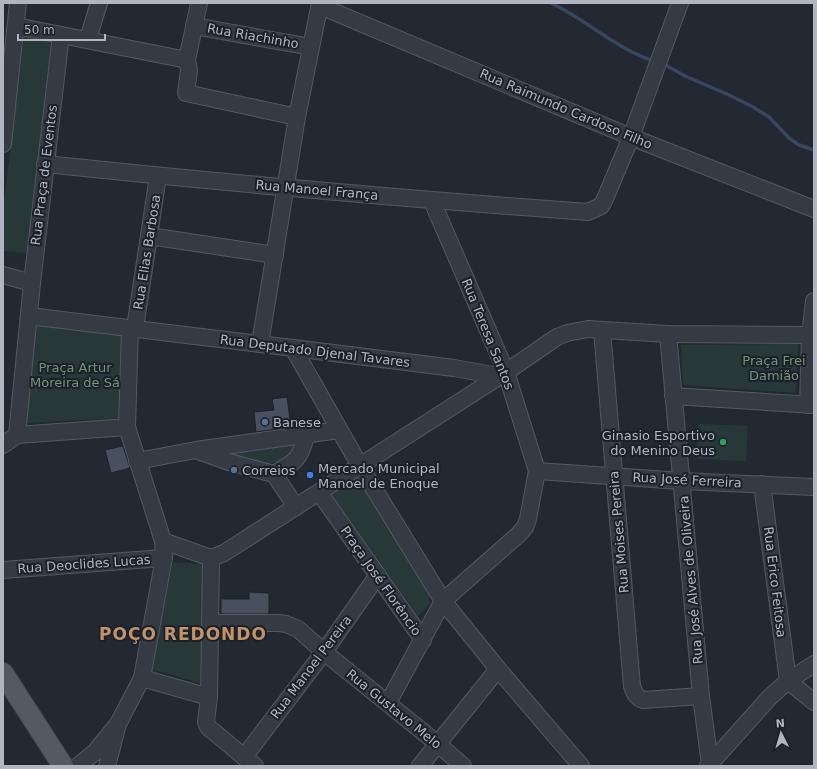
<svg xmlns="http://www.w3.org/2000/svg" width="817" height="769" font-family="'DejaVu Sans',sans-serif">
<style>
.green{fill:#283838}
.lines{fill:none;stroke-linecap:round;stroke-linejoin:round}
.stream{stroke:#39465b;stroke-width:3.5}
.building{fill:#49505d;stroke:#1d222b}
.minor-casing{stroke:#525962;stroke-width:18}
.major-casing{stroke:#3e444e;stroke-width:22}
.minor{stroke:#353b44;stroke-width:16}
.major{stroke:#535a64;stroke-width:20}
.service-dot{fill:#5c6f8a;stroke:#1b2029;stroke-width:1.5}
.leisure-dot{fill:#2e9e5b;stroke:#1b2029;stroke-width:1.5}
.shop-dot{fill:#3f7fe0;stroke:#1b2029;stroke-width:1.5}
.labels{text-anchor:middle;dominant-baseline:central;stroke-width:4;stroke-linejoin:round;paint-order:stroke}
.street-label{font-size:13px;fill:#afb6c1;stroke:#1b2029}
.park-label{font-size:13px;fill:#71947a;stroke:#1b2029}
.poi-label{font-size:13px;fill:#afb6c1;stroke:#1b2029;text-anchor:start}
.district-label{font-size:17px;font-weight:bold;letter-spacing:1px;fill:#c49267;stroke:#1b2029}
</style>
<rect width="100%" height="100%" fill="#222933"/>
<g class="green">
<path d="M 24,36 L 51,41 L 28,253 L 3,251 L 3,210 Z"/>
<path d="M 34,324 L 122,333 L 119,418 L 26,423 Z"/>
<path d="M 798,344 L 796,393 L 683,385 L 681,345 Z"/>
<path d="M 698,424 L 748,426 L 746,461 L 697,459 Z"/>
<path d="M 296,442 L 295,449 L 284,461 L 261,464 L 223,453 Z"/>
<path d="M 356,475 L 428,592 L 430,603 L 418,616 L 331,493 Z"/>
<path d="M 173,562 L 203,564 L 200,683 L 151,669 Z"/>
</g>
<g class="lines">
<g class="stream">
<path d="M 551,3 C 587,20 616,49 654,61"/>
<path d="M 662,63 L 685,76 L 729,95 L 753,107 L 769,117 L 789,138 L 799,145 L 814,150"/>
</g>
</g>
<g class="building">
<path d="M 287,397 L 291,427 L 256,432 L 254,412 L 274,410 L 272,399 Z"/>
<path d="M 123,446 L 130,468 L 111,473 L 105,450 Z"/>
<path d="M 249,592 L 269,593 L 269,614 L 221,614 L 221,599 L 249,599 Z"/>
</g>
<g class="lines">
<defs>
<g id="minor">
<path d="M 199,3 L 187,60 L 189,70 L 186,93 L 297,117"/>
<path d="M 320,6 L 631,137 L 814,209"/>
<path d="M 16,26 L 187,60"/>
<path d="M 194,26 L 311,47"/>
<path d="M 88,39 L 99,3"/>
<path d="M 3,144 L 18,3"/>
<path d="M 45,164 C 226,183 407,199 588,212 L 601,206 L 604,201 L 631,137 L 680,3"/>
<path d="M 149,236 L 275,255"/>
<path d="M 3,275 L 32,283"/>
<path d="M 29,316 L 293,348 L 454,368 L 499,376"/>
<path d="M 135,328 L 158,176"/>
<path d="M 602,330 L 632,686 C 634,693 636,697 643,700 L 701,696"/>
<path d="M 668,334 L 701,696 L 710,764"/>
<path d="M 260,344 L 297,117 L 320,3"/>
<path d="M 293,348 L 360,466 L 443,601 L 498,669 L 581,766"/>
<path d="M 673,396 L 814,405"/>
<path d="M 808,405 L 810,335 L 814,301"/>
<path d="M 17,435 L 32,283 L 61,35"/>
<path d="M 17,435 L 127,427"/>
<path d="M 3,445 L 17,435"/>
<path d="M 198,451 L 229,462 L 274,474 L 296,507"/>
<path d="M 137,461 L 196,450 L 339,430"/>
<path d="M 537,471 L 682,481 L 814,487"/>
<path d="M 274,474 C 295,462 301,459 306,435"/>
<path d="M 762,484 L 788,681 L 814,702"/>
<path d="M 319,492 L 423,640"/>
<path d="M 163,541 L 211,558"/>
<path d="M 211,558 L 224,553 L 506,372 L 557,337 L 567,333 L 588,329 L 668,334 L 814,335"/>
<path d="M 211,558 L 209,697 L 206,722 L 208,727 L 255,766"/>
<path d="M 3,570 L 164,558"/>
<path d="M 211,623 L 279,623 L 286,624 L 298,629 L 324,652 L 438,744 L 463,766"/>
<path d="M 142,678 L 209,697"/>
<path d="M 388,703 L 443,601 L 518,535 L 525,527 L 528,519 L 537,471 L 506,372 L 432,201"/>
<path d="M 244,757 L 324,652 L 378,575"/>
<path d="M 78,766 L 95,752 L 117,725"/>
<path d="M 107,766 L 118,724 L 142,678 L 164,558 L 163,541 L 127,427 L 130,328"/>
<path d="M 420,766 L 498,669"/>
<path d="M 708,766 L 770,697 L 788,681 L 814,664"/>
</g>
<path id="major" d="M 3,673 L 63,766"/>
</defs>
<use href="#minor" class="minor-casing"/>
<use href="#major" class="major-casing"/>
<use href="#minor" class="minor"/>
<use href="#major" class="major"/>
</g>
<g class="service-dot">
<circle cx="265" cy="422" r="4"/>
<circle cx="234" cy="470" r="4"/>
</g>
<circle class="leisure-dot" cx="723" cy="442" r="4"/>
<circle class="shop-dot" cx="310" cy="475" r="4"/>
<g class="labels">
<g class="street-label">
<text transform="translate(253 36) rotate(10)">Rua Riachinho</text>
<text transform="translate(566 109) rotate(23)">Rua Raimundo Cardoso Filho</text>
<text transform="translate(44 175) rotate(-83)">Rua Praça de Eventos</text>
<text transform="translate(317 190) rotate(5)">Rua Manoel França</text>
<text transform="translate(147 252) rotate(-81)">Rua Elias Barbosa</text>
<text transform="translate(488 334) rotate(68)">Rua Teresa Santos</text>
<text transform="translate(315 351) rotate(7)">Rua Deputado Djenal Tavares</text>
<text transform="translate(687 480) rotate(3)">Rua José Ferreira</text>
<text transform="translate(619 532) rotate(-95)">Rua Moises Pereira</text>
<text transform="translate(84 564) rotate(-4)">Rua Deoclides Lucas</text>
<text transform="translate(691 580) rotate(-95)">Rua José Alves de Oliveira</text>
<text transform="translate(381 581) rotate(55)">Praça José Florêncio</text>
<text transform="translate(775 582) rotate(83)">Rua Erico Feitosa</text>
<text transform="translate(311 667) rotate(-53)">Rua Manoel Pereira</text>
<text transform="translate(394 709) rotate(39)">Rua Gustavo Melo</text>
</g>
<g class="park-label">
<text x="774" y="360">Praça Frei<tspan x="774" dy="15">Damião</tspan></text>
<text x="75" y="367">Praça Artur<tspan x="75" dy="15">Moreira de Sá</tspan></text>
</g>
<g class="poi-label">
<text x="273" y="422">Banese</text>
<text x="715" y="435" text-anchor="end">Ginasio Esportivo<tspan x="715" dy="15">do Menino Deus</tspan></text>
<text x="318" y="468">Mercado Municipal<tspan x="318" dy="15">Manoel de Enoque</tspan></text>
<text x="242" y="470">Correios</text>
</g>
<g class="district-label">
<text x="183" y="634">POÇO REDONDO</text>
</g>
</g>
<rect width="817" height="769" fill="none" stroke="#afb6c1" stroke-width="8"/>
<g transform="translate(781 733) rotate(355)" stroke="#1b2029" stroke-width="3" paint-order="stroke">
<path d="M0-3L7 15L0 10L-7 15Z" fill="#afb6c1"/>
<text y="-6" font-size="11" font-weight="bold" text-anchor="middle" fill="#afb6c1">N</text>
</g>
<path d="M18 34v6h87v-6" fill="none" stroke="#afb6c1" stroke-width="2"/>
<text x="24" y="34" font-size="12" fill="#afb6c1" stroke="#1b2029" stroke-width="3" paint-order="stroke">50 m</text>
</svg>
